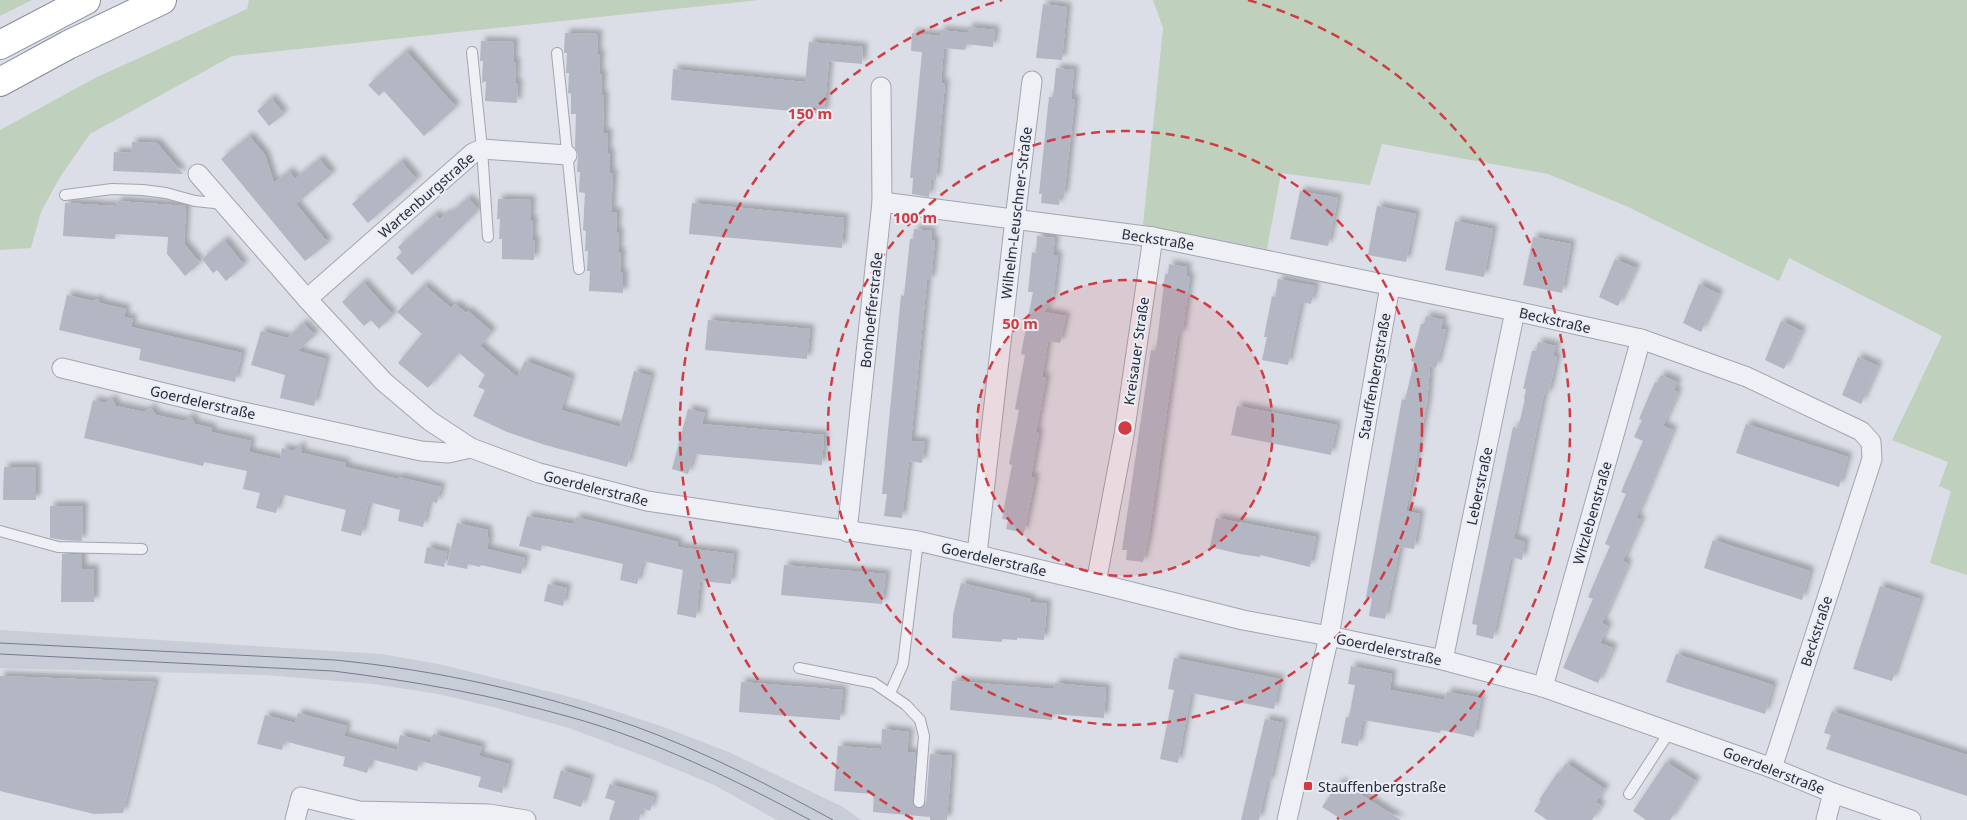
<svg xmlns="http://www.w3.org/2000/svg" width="1967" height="820" font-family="'Noto Sans',sans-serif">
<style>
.built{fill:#c9cdd8}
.green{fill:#bfd0bc}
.building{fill:#b2b7c3;filter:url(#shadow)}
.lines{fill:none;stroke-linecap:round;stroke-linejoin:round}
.service-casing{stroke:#a1a5b0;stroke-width:12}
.minor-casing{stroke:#a1a5b0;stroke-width:21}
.motorway-casing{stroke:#828a9d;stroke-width:30}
.service{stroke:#eef0f5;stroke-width:10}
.minor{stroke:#eef0f5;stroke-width:19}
.motorway{stroke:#fff;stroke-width:28}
.tram{stroke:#747c90;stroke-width:1}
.ring{fill:none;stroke:#d13b42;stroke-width:2.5;stroke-dasharray:9 6}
.poi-dot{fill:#d13b42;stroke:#eaedf4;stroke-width:2}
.labels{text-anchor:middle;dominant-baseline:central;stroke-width:4;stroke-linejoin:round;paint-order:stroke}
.street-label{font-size:14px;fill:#252b3c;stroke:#eaedf4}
.poi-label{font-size:14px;fill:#252b3c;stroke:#eaedf4;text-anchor:start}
.centre{fill:#d13b42;stroke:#eaedf4;stroke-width:2.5}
.ring-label{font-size:15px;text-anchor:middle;font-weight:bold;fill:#d13b42;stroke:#eaedf4;stroke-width:4;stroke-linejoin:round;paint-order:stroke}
</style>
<defs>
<filter id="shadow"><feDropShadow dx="4.5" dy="-4.5" stdDeviation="2.5" flood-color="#0004"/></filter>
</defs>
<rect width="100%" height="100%" fill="#dbdee6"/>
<path class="built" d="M 0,630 L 382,654 L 443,665 L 578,699 L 661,726 L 731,753 L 843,807 L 861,820 L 777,820 L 714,785 L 649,758 L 569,728 L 493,707 L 438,694 L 373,684 L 266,675 L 0,668 Z"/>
<g class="green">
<path d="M 0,0 L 32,0 L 0,16 Z"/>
<path d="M 249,0 L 759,0 L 232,56 L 90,134 L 60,177 L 41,212 L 31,248 L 0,250 L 0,130 L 95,78 L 247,9 Z"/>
<path d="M 1153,0 L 1967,0 L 1967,575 L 1930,563 L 1951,491 L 1939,486 L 1948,462 L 1892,440 L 1942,336 L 1789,258 L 1779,281 L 1626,206 L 1548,174 L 1382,144 L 1370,185 L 1281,173 L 1267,249 L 1143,225 L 1163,28 Z"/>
</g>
<g class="building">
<path d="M 1043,4 L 1067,7 L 1062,60 L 1036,58 Z"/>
<path d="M 968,27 L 995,30 L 993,47 L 966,44 L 967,43 L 965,50 L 944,48 L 941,83 L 945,83 L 936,180 L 931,180 L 929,197 L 912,194 L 913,178 L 910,178 L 922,52 L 911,51 L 912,33 L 940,36 L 940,30 L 968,33 Z"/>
<path d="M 565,33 L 598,34 L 597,54 L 600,54 L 599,74 L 602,75 L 601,95 L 604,95 L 603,133 L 608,133 L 607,153 L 610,153 L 610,173 L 613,174 L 611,212 L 617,212 L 616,232 L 619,232 L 618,252 L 621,252 L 620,272 L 623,273 L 623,293 L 589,291 L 590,271 L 587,271 L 588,251 L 585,251 L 586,231 L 583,230 L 585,193 L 579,192 L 580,172 L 577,172 L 578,155 L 575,147 L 576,114 L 571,114 L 571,94 L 568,93 L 569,73 L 566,73 L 567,53 L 564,53 Z"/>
<path d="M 481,41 L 514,42 L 513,62 L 516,62 L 515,83 L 518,83 L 517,103 L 485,101 L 486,81 L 482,83 L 483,61 L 480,61 Z"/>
<path d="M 809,42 L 863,47 L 862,64 L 829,61 L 824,114 L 671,100 L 673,69 L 805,82 Z"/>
<path d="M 406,51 L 456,107 L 424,136 L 384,91 L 379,96 L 368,85 Z"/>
<path d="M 1056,68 L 1074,70 L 1071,99 L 1075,99 L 1064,196 L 1060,196 L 1059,205 L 1041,203 L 1042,194 L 1039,194 L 1049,97 L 1053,97 Z"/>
<path d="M 271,98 L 284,114 L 269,126 L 257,111 Z"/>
<path d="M 249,136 L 265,155 L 274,183 L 289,171 L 295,179 L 319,159 L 332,174 L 296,204 L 328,243 L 305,261 L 221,159 Z"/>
<path d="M 132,142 L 157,143 L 183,174 L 113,171 L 114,152 L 131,153 Z"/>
<path d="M 401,161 L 417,180 L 368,223 L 352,204 Z"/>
<path d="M 1300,191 L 1338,198 L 1328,246 L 1290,239 Z"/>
<path d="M 468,198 L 479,210 L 412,275 L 396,258 L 402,252 L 398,247 L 435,214 L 440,219 L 446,213 L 448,215 Z"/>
<path d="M 498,199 L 531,200 L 530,220 L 533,220 L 532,240 L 535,240 L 534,260 L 502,259 L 502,239 L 499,239 L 500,219 L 497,219 Z"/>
<path d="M 117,201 L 186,206 L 184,244 L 200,263 L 185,276 L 167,254 L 168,237 L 115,234 L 115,239 L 63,236 L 65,203 L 116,206 Z"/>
<path d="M 692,203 L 844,218 L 842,248 L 689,234 Z"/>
<path d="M 1377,206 L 1416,214 L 1406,262 L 1368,255 Z"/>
<path d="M 1455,221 L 1493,229 L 1484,277 L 1445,270 Z"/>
<path d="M 914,229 L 932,231 L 931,240 L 935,241 L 931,280 L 927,280 L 911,441 L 925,442 L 922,463 L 909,461 L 902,518 L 884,516 L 887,494 L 882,494 L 901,295 L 904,296 L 910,239 L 913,239 Z"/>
<path d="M 1037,236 L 1055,238 L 1053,255 L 1058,255 L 1053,299 L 1044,312 L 1066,316 L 1060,343 L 1048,341 L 1042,377 L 1046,378 L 1036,432 L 1039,432 L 1031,477 L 1035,478 L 1024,533 L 1006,529 L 1008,520 L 1002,519 L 1012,465 L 1009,464 L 1019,410 L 1015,409 L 1025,355 L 1021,354 L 1033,292 L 1028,292 L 1032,252 L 1036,253 Z"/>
<path d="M 1533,237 L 1571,244 L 1562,293 L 1523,285 Z"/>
<path d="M 224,240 L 244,265 L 226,281 L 217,270 L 213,273 L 202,259 Z"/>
<path d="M 1615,259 L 1636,268 L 1618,306 L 1599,297 Z"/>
<path d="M 1169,264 L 1187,267 L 1186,276 L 1190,277 L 1182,335 L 1178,334 L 1149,535 L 1143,562 L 1126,560 L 1127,550 L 1122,550 L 1151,350 L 1156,351 L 1165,274 L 1168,274 Z"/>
<path d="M 1278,279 L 1315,286 L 1311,304 L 1301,302 L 1288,365 L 1262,360 L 1267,337 L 1264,337 L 1272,296 L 1275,297 Z"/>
<path d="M 363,282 L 393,315 L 379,329 L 371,320 L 364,326 L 342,302 Z"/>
<path d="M 1699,284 L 1719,294 L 1701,332 L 1683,323 Z"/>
<path d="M 424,285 L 451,308 L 455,304 L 466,313 L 468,311 L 492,332 L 480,346 L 517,377 L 525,361 L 571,378 L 561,410 L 620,427 L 634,371 L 651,376 L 627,467 L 545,445 L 507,432 L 473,416 L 485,390 L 478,387 L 485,375 L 459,353 L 428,388 L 398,363 L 422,334 L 397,312 Z"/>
<path d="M 67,295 L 93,301 L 98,299 L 100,303 L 126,309 L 124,317 L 133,319 L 131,327 L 242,353 L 235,382 L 139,360 L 141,349 L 59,330 Z"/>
<path d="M 1426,316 L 1443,320 L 1441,329 L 1446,330 L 1436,368 L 1430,366 L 1427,403 L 1406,511 L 1420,514 L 1414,549 L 1400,547 L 1385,619 L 1369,616 L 1372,598 L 1366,597 L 1402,399 L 1405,400 L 1414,362 L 1411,361 L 1421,324 L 1424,324 Z"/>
<path d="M 708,320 L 810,329 L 807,359 L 705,350 Z"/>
<path d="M 1781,321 L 1802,331 L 1784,369 L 1765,360 Z"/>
<path d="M 303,323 L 315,335 L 298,351 L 326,359 L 314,406 L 280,398 L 285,375 L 251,365 L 261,331 L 287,338 Z"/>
<path d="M 1538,342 L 1556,346 L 1553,356 L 1557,357 L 1548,395 L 1544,394 L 1514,539 L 1525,542 L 1522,560 L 1511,557 L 1493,639 L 1476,635 L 1477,625 L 1472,624 L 1513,427 L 1518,428 L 1525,399 L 1524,399 L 1526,389 L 1523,389 L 1532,351 L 1536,351 Z"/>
<path d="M 1858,357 L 1878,366 L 1861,404 L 1842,395 Z"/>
<path d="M 1661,375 L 1677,382 L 1674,390 L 1678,392 L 1663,426 L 1673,430 L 1636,518 L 1641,520 L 1623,561 L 1628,564 L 1602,623 L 1608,626 L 1600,643 L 1613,648 L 1598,683 L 1563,668 L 1593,599 L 1588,597 L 1610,546 L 1605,544 L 1626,494 L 1621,492 L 1643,441 L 1634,437 L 1642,420 L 1639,419 L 1655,382 L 1657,383 Z"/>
<path d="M 112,399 L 116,406 L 144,412 L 151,408 L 156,415 L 184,421 L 191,417 L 195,424 L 212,428 L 211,432 L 251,441 L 249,452 L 280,459 L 282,448 L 294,451 L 300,445 L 302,453 L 346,463 L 345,467 L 398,479 L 398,477 L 441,487 L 437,503 L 429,501 L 423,527 L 398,521 L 400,510 L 369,502 L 361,536 L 341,531 L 346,510 L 281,494 L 276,513 L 256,508 L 260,493 L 243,489 L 247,471 L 204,462 L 203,466 L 84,438 L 93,400 L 105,403 Z"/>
<path d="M 1237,406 L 1337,425 L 1331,455 L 1231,435 Z"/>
<path d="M 688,409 L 705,413 L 702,424 L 824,435 L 822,465 L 694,454 L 688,474 L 672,469 Z"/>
<path d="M 1746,424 L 1848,457 L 1839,487 L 1736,453 Z"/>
<path d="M 4,467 L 36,467 L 36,500 L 3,500 Z"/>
<path d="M 50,506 L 83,506 L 82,541 L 62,540 L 50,538 Z"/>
<path d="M 527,516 L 574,524 L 576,517 L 678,542 L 677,547 L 734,554 L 731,584 L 700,581 L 696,618 L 677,614 L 683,570 L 643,561 L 637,584 L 620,580 L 623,564 L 542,545 L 541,551 L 519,546 Z"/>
<path d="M 1216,518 L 1316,537 L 1310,567 L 1260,555 L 1260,557 L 1240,554 L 1210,547 Z"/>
<path d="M 457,523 L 488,530 L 487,537 L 489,538 L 487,549 L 525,558 L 521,574 L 481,565 L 480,567 L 468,564 L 467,569 L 447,565 Z"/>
<path d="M 1713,540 L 1810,571 L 1802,600 L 1704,568 Z"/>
<path d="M 427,547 L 447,552 L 444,567 L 424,563 Z"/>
<path d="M 62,554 L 82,554 L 82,569 L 94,569 L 94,602 L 61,602 Z"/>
<path d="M 784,565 L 886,574 L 882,604 L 781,595 Z"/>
<path d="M 961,583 L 1031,599 L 1031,602 L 1047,604 L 1044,640 L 1017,638 L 1017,640 L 1002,639 L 1002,642 L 952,638 L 953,615 Z"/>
<path d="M 548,584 L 567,588 L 563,606 L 544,601 Z"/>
<path d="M 1880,586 L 1920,599 L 1892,681 L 1853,669 Z"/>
<path d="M 1676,654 L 1773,685 L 1765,714 L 1666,682 Z"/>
<path d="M 1174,658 L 1280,679 L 1274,709 L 1191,693 L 1178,763 L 1160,759 L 1174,690 L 1168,689 Z"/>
<path d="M 1351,666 L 1392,674 L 1390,690 L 1445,700 L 1447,692 L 1481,698 L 1474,737 L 1441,730 L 1440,733 L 1363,720 L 1358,746 L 1341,743 L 1346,717 L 1349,717 L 1355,685 L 1348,684 Z"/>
<path d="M 0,676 L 155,682 L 123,813 L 94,814 L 0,791 Z"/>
<path d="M 952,681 L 1054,689 L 1055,683 L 1106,688 L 1104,718 L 1052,714 L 1052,720 L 950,710 Z"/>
<path d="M 741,682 L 843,690 L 840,720 L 739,712 Z"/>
<path d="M 1832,711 L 1967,755 L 1967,796 L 1826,749 L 1831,735 L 1824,733 Z"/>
<path d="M 298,713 L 347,726 L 344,736 L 397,750 L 400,735 L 431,743 L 433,734 L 482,747 L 479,756 L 509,764 L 502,793 L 478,787 L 481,777 L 420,761 L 417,771 L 371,759 L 367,773 L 343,766 L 345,757 L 284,741 L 282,750 L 257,744 L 265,715 L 295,723 Z"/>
<path d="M 1265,719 L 1283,723 L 1270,782 L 1267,782 L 1259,820 L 1241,820 Z"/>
<path d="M 882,729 L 909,732 L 907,752 L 916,753 L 912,801 L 916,808 L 922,808 L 926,803 L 930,754 L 952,756 L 947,820 L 930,820 L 930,817 L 873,812 L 874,794 L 834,791 L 838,746 L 881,749 Z"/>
<path d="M 1666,762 L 1696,781 L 1670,820 L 1646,820 L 1633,811 Z"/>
<path d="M 1566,763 L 1605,789 L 1596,802 L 1601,806 L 1592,820 L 1547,820 L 1534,811 L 1541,801 L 1539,800 L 1558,772 L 1560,773 Z"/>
<path d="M 561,770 L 590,779 L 581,807 L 553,798 Z"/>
<path d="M 1339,782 L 1349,788 L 1349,787 L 1401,820 L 1342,820 L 1322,807 Z"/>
<path d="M 610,784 L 654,797 L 650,811 L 642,808 L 639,820 L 609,820 L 615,801 L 605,798 Z"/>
</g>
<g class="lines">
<defs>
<g id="service">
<path d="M 472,52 L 482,149 L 488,237"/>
<path d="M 557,53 L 579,269"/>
<path d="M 65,195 L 112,189 L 143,190 L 166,193 L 195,201 L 224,204"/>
<path d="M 0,531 L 58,547 L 142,549"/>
<path d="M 799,668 L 874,683 L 906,705 L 920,720 L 924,736 L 919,802"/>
<path d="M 890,693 L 903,664 L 918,541"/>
<path d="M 1629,794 L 1670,731"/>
</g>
<g id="minor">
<path d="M 198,174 L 307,299 L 384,382 L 430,421 L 471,448"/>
<path d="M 882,202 L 1153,237 L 1515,311 L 1641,339 L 1747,377 L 1861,431 L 1871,442 L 1872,459 L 1772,768"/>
<path d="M 307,299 L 473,153 L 482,149 L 567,155"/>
<path d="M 62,368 L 230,409 L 421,451 L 448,453 L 471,448 L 539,473 L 647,501 L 918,541 L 1096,583 L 1243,620 L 1329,636 L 1443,660 L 1543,687 L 1772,768 L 1833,793 L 1911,820"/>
<path d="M 847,532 L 882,202 L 881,87"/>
<path d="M 977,554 L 1015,219 L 1032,81"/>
<path d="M 1096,583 L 1124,435 L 1153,237"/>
<path d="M 1443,660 L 1515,311"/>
<path d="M 1543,687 L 1641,339"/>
<path d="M 295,820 L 301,797 L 359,811 L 489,814 L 526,820"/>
<path d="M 1287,820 L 1329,636 L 1390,286"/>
<path d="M 1826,820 L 1833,793"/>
</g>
<g id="motorway">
<path d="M 0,45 L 86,0"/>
<path d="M 0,82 L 68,45 L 162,0"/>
</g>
</defs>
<use href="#service" class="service-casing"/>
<use href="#minor" class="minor-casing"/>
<use href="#motorway" class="motorway-casing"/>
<use href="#service" class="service"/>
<use href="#minor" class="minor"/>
<use href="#motorway" class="motorway"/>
<g class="tram">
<path d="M 0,643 L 335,660 C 436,670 537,692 634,726 C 703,751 769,785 833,820"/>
<path d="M 0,654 L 333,671 C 413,681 492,695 570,717 C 653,740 734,779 810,820"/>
</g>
</g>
<circle cx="1125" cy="428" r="148" fill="#d13b42" fill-opacity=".12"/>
<g class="ring">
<circle cx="1125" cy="428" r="148"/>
<circle cx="1125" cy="428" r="297"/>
<path d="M913 819A445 445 0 0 1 1002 0M1248 0A445 445 0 0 1 1337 819"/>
</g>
<rect class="poi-dot" x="1303" y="781" width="10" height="10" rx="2.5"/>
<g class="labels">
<g class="street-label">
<text transform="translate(426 195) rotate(-41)">Wartenburgstraße</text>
<text transform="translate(1016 213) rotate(-83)">Wilhelm-Leuschner-Straße</text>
<text transform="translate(1158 239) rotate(9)">Beckstraße</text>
<text transform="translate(871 310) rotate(-84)">Bonhoefferstraße</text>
<text transform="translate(1555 320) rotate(13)">Beckstraße</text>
<text transform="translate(1136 351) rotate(-82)">Kreisauer Straße</text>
<text transform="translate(1374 376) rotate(-80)">Stauffenbergstraße</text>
<text transform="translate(203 402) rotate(13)">Goerdelerstraße</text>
<text transform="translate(1479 486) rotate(-78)">Leberstraße</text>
<text transform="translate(596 488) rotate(14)">Goerdelerstraße</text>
<text transform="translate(1592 513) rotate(-74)">Witzlebenstraße</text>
<text transform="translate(994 559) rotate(13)">Goerdelerstraße</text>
<text transform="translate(1816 631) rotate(-72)">Beckstraße</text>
<text transform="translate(1389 649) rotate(12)">Goerdelerstraße</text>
<text transform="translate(1774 770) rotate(21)">Goerdelerstraße</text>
</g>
<g class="poi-label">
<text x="1318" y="786">Stauffenbergstraße</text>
</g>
</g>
<circle cx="1125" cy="428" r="8" class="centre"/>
<g class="ring-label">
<text x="810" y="119">150 m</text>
<text x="915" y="223">100 m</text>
<text x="1020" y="329">50 m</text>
</g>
</svg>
